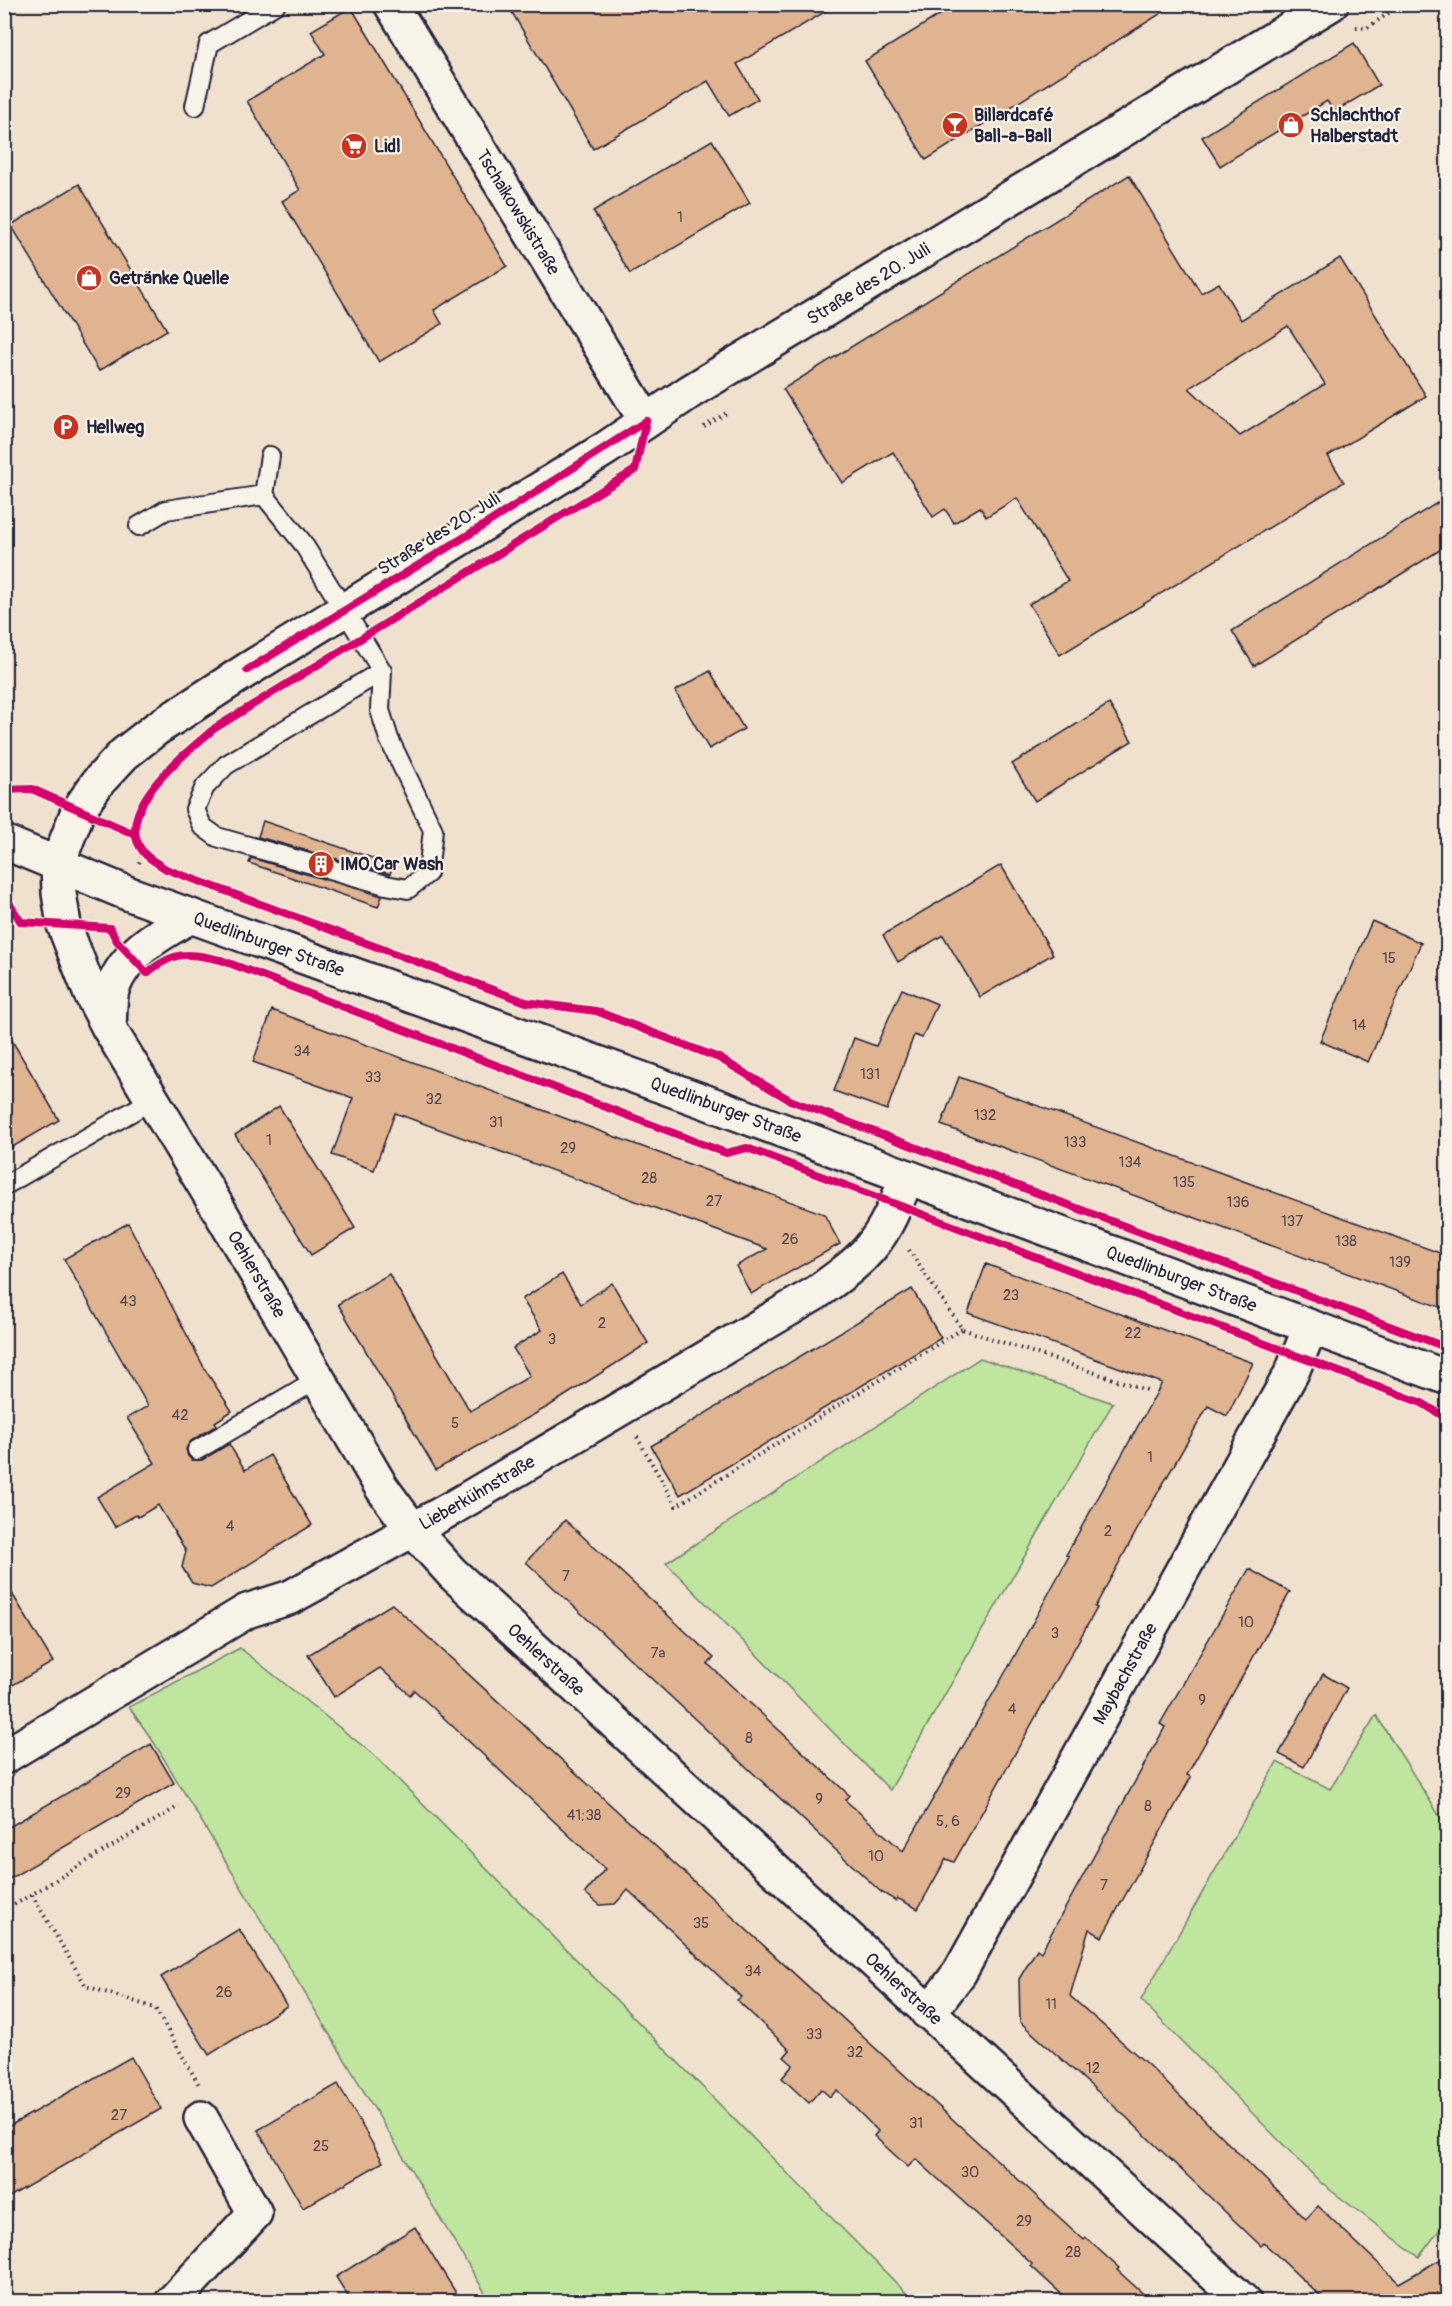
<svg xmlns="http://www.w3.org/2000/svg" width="1452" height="2306" font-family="Pangolin,sans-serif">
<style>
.green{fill:#bfe59f;stroke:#70846d;stroke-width:1.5}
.building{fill:#e0b391;stroke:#22223b;stroke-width:1.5;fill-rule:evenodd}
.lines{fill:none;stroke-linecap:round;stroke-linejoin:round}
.lane-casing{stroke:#22223b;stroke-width:22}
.street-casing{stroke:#22223b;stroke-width:38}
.secondary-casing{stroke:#22223b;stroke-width:38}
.path{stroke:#22223b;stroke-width:4;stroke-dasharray:1.5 4.5;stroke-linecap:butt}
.lane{stroke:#f7f3e8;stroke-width:18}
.street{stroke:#f7f3e8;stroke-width:33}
.secondary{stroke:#f7f3e8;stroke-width:33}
.cycleway-casing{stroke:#f7f3e8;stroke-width:11}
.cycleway{stroke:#d6006c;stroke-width:8}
.labels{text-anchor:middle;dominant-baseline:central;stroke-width:4.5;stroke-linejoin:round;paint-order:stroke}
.number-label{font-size:15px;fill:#524650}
.poi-label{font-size:18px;font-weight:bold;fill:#22223b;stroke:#f7f3e8;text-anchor:start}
.street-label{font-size:18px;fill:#22223b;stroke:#f7f3e8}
</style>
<rect width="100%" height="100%" fill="#f0e0ce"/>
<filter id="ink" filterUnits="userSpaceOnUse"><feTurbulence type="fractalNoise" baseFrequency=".0167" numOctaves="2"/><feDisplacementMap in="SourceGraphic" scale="12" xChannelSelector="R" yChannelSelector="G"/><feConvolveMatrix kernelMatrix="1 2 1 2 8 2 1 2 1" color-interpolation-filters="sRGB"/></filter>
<g filter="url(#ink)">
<g class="green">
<path d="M 980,1358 L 1113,1403 L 890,1790 L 666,1563 Z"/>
<path d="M 240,1648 L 374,1755 L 914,2301 L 490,2301 L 155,1744 L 129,1707 Z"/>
<path d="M 1376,1715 L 1447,1828 L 1447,2220 L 1419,2257 L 1321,2183 L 1141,2000 L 1277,1762 L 1330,1789 Z"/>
</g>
<g class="building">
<path d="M 507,4 L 838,4 L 737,64 L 758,99 L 729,116 L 708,81 L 593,149 Z"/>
<path d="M 957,4 L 1176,4 L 926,160 L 865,61 Z"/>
<path d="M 351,7 L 507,266 L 434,310 L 442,324 L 379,362 L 282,201 L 300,190 L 247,101 L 325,54 L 311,31 Z"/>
<path d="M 1354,43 L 1379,85 L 1334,112 L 1327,101 L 1220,166 L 1202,137 Z"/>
<path d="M 712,140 L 750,203 L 630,274 L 593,211 Z"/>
<path d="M 1129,175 L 1201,293 L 1219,283 L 1241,320 L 1340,258 L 1426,396 L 1328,456 L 1344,482 L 1060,655 L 1029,604 L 1068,581 L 1017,498 L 986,517 L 980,507 L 954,523 L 945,509 L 933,517 L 893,452 L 842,483 L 783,389 ZM 1288,326 L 1325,384 L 1240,436 L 1189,388 Z"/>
<path d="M 79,184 L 167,330 L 99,371 L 11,225 Z"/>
<path d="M 1448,496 L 1448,545 L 1254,666 L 1232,631 Z"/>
<path d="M 710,671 L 744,729 L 709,749 L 675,691 Z"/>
<path d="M 1109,704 L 1132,741 L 1035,801 L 1012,764 Z"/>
<path d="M 263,821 L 393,865 L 390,874 L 258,837 Z"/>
<path d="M 251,858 L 382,896 L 378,907 L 249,863 Z"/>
<path d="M 1001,865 L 1053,954 L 980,997 L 943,935 L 898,962 L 883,935 Z"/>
<path d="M 1372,921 L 1421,943 L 1368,1062 L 1320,1041 Z"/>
<path d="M 902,989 L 937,1004 L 922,1038 L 914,1035 L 887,1110 L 834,1091 L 854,1038 L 876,1046 Z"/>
<path d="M 272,1010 L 824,1214 L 840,1244 L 751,1294 L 736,1266 L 767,1249 L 395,1113 L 374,1170 L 332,1155 L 353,1098 L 253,1062 Z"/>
<path d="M 4,1027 L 59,1120 L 4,1152 Z"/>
<path d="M 959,1077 L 1448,1256 L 1448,1310 L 941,1125 Z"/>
<path d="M 279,1106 L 355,1228 L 311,1255 L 235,1135 Z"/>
<path d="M 128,1223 L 206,1371 L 232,1411 L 215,1422 L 217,1425 L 191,1441 L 186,1449 L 188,1456 L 192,1460 L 202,1460 L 229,1444 L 245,1470 L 270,1455 L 312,1525 L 211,1588 L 192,1583 L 182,1567 L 186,1551 L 158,1505 L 138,1517 L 136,1515 L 115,1527 L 97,1497 L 155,1463 L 127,1418 L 148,1406 L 64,1259 Z"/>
<path d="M 986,1264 L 1253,1363 L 1227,1416 L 1208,1406 L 1149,1508 L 1095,1607 L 1097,1608 L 954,1862 L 946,1859 L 918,1909 L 897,1898 L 896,1901 L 881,1892 L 526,1562 L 565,1520 L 714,1658 L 708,1664 L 849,1795 L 845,1800 L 903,1851 L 1013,1659 L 1069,1556 L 1066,1555 L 1162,1383 L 968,1313 Z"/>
<path d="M 389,1274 L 470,1411 L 530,1376 L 513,1348 L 542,1330 L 522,1299 L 562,1274 L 581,1304 L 612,1283 L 648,1343 L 549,1406 L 436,1470 L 338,1304 Z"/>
<path d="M 912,1289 L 941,1338 L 680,1495 L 651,1446 Z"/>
<path d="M 1249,1569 L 1290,1592 L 1187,1775 L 1191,1777 L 1102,1937 L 1089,1929 L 1070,1996 L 1147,2064 L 1306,2219 L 1318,2206 L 1399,2283 L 1448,2255 L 1448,2301 L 1325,2301 L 1264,2243 L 1261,2246 L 1126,2117 L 1020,2022 L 1019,1979 L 1037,1949 L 1041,1952 L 1165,1727 L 1160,1724 Z"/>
<path d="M 4,1580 L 53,1662 L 4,1690 Z"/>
<path d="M 392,1604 L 1084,2240 L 1086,2238 L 1119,2268 L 1117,2270 L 1151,2301 L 1069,2301 L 1031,2266 L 1032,2264 L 916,2159 L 908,2167 L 874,2136 L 878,2131 L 837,2090 L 830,2097 L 821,2089 L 809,2103 L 782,2078 L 793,2065 L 784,2057 L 790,2050 L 737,2000 L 741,1997 L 628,1890 L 615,1904 L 600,1905 L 585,1893 L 605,1869 L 414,1690 L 410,1695 L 380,1668 L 334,1697 L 308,1655 Z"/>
<path d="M 1323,1674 L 1347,1688 L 1304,1767 L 1279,1754 Z"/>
<path d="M 151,1744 L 174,1783 L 4,1882 L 4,1830 Z"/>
<path d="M 239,1929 L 287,2006 L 209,2055 L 161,1977 Z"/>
<path d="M 131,2057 L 161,2109 L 4,2200 L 4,2129 Z"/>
<path d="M 338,2084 L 383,2162 L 303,2208 L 258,2130 Z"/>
<path d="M 415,2227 L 461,2301 L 351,2301 L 336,2277 Z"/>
</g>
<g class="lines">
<defs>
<g id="lane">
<path d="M 195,106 L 209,44 L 276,4"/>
<path d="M 264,495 L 270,456"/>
<path d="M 139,526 L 166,510 L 264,495 L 302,542 L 382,671 L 380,710 L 389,739 L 433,830 L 428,873 L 408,889 L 386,885 L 217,837 L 202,826 L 195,809 L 205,787 L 226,765 L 382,671"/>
<path d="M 4,1186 L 152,1100"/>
<path d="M 197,1450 L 318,1379"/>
</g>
<g id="street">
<path id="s1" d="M 391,4 L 646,421"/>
<path id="s2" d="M 58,863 L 59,893 L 64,925 L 90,992 L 109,1028 L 218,1208 L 382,1488 L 412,1529 L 452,1573 L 1244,2302"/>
<path id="s3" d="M 4,1757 L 247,1611 L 291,1597 L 452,1508 L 816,1293 C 835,1279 855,1266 870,1248 C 887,1228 897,1202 907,1177"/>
<path id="s4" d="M 927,2012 L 942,1996 L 960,1972 L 1292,1372 L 1310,1328"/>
<path d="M 172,2302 L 255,2213 L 201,2118"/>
</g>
<g id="secondary">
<path id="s5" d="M 4,842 L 127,893 L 706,1102 L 1448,1378"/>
<path id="s6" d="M 58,863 L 78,811 L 98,782 L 124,754 L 156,729 L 247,670 L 605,449 L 691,391 L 1331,4"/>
<path d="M 109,1028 C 110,1016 109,998 113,987 C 127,951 160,934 191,916"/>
</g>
</defs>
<use href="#lane" class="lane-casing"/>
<use href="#street" class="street-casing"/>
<use href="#secondary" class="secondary-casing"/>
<g class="path">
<path d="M 1356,27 L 1367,28 L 1402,4"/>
<path d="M 704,427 L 728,412"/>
<path d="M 139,863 L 143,853"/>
<path d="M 909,1250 L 962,1329 L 1150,1391"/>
<path d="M 637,1437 L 676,1506 L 962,1329"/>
<path d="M 32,1895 L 86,1986 L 155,2008 L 199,2085"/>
<path d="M 4,1911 L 179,1806"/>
</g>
<use href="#lane" class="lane"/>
<use href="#street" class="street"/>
<use href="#secondary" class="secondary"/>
<defs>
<g id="cycleway">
<path d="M 646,421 L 635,470 L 215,728 C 187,752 109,811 144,853 C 149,859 159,864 166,869 L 526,1002 L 596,1011 L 719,1058 L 790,1100 L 1448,1348"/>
<path d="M 247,670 L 486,524 L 646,421"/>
<path d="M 4,790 L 32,789 L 134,834"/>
<path d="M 4,895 L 21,922 L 110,928 L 117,941 L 147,973 C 176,950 186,953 221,960 L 726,1153 L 747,1148 L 1422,1403 L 1448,1419"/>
</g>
</defs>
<use href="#cycleway" class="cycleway-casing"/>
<use href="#cycleway" class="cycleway"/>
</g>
</g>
<defs>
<symbol id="bar-disc" viewBox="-11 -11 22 22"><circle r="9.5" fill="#c8321e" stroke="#f7f3e8"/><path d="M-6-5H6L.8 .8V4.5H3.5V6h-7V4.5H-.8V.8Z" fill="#fff"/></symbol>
<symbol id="shop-disc" viewBox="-11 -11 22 22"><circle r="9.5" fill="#c8321e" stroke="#f7f3e8"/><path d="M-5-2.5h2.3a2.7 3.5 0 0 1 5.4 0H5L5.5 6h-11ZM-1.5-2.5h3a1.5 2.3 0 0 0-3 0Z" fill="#fff"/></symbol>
<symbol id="supermarket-disc" viewBox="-11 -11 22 22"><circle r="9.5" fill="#c8321e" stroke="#f7f3e8"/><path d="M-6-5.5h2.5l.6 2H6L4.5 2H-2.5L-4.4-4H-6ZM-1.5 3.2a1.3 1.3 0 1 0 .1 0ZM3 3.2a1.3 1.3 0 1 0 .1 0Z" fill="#fff"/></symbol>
<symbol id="parking-disc" viewBox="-11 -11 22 22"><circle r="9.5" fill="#c8321e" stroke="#f7f3e8"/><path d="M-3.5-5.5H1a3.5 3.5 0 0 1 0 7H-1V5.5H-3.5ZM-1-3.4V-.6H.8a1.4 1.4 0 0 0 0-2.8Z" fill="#fff"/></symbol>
<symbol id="building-disc" viewBox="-11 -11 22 22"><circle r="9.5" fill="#c8321e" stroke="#f7f3e8"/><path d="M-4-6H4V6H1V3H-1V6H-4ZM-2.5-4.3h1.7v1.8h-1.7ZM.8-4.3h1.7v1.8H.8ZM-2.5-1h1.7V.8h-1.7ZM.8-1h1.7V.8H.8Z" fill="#fff"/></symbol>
</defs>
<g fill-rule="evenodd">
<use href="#bar-disc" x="940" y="110" width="30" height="30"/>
<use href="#shop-disc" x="1276" y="110" width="30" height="30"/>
<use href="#supermarket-disc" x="339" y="131" width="30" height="30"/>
<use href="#shop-disc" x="74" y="263" width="30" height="30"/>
<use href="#parking-disc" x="51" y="412" width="30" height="30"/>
<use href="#building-disc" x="306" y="849" width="30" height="30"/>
</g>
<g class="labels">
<g class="number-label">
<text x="680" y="217">1</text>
<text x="1389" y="958">15</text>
<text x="1359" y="1025">14</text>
<text x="302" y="1051">34</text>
<text x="870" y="1074">131</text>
<text x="373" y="1077">33</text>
<text x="434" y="1099">32</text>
<text x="985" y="1115">132</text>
<text x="496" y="1122">31</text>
<text x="269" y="1140">1</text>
<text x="1075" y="1142">133</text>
<text x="568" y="1148">29</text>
<text x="1130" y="1162">134</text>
<text x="649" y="1178">28</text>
<text x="1184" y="1182">135</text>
<text x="714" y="1201">27</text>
<text x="1238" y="1202">136</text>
<text x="1292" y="1221">137</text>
<text x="790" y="1239">26</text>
<text x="1346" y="1241">138</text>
<text x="1400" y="1262">139</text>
<text x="1011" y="1295">23</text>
<text x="128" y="1301">43</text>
<text x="602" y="1323">2</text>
<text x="1133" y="1333">22</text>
<text x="552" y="1339">3</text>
<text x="180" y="1415">42</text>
<text x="455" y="1423">5</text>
<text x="1150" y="1457">1</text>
<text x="230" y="1526">4</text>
<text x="1108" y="1531">2</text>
<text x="566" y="1576">7</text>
<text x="1246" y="1622">10</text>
<text x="1055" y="1633">3</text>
<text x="658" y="1653">7a</text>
<text x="1202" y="1700">9</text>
<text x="1012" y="1709">4</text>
<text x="749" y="1738">8</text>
<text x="123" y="1793">29</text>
<text x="819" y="1799">9</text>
<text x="1148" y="1806">8</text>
<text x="584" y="1815">41;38</text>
<text x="948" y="1821">5, 6</text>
<text x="876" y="1856">10</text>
<text x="1104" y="1885">7</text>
<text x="701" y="1923">35</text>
<text x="753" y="1971">34</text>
<text x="224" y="1992">26</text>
<text x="1051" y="2004">11</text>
<text x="814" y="2034">33</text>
<text x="855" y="2052">32</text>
<text x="1093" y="2068">12</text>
<text x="119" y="2115">27</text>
<text x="916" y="2123">31</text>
<text x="321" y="2146">25</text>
<text x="970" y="2172">30</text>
<text x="1024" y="2221">29</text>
<text x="1073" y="2252">28</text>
</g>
<g class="poi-label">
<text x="974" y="115">Billardcafé<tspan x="974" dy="21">Ball-a-Ball</tspan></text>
<text x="1310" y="115">Schlachthof<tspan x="1310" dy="21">Halberstadt</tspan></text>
<text x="374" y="146">Lidl</text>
<text x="109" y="278">Getränke Quelle</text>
<text x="86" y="427">Hellweg</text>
<text x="340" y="864">IMO Car Wash</text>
</g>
<g class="street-label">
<text stroke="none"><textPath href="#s1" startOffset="244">Tschaikowskistraße</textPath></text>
<text stroke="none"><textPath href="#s6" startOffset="1010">Straße des 20. Juli</textPath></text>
<text transform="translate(439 534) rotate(-32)">Straße des 20. Juli</text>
<text stroke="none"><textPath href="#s5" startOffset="284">Quedlinburger Straße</textPath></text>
<text stroke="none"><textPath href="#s5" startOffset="770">Quedlinburger Straße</textPath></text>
<text stroke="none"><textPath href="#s2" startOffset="462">Oehlerstraße</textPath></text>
<text stroke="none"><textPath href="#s5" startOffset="1256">Quedlinburger Straße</textPath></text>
<text stroke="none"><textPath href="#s3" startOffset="543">Lieberkühnstraße</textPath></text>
<text stroke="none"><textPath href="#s2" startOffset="948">Oehlerstraße</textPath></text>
<text stroke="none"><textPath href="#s4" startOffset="393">Maybachstraße</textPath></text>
<text stroke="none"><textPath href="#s2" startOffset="1434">Oehlerstraße</textPath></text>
</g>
</g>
<rect width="1452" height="2306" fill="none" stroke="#f7f3e8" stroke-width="24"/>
<rect x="12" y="12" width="1428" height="2282" fill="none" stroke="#22223b" stroke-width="2" filter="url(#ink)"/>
</svg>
